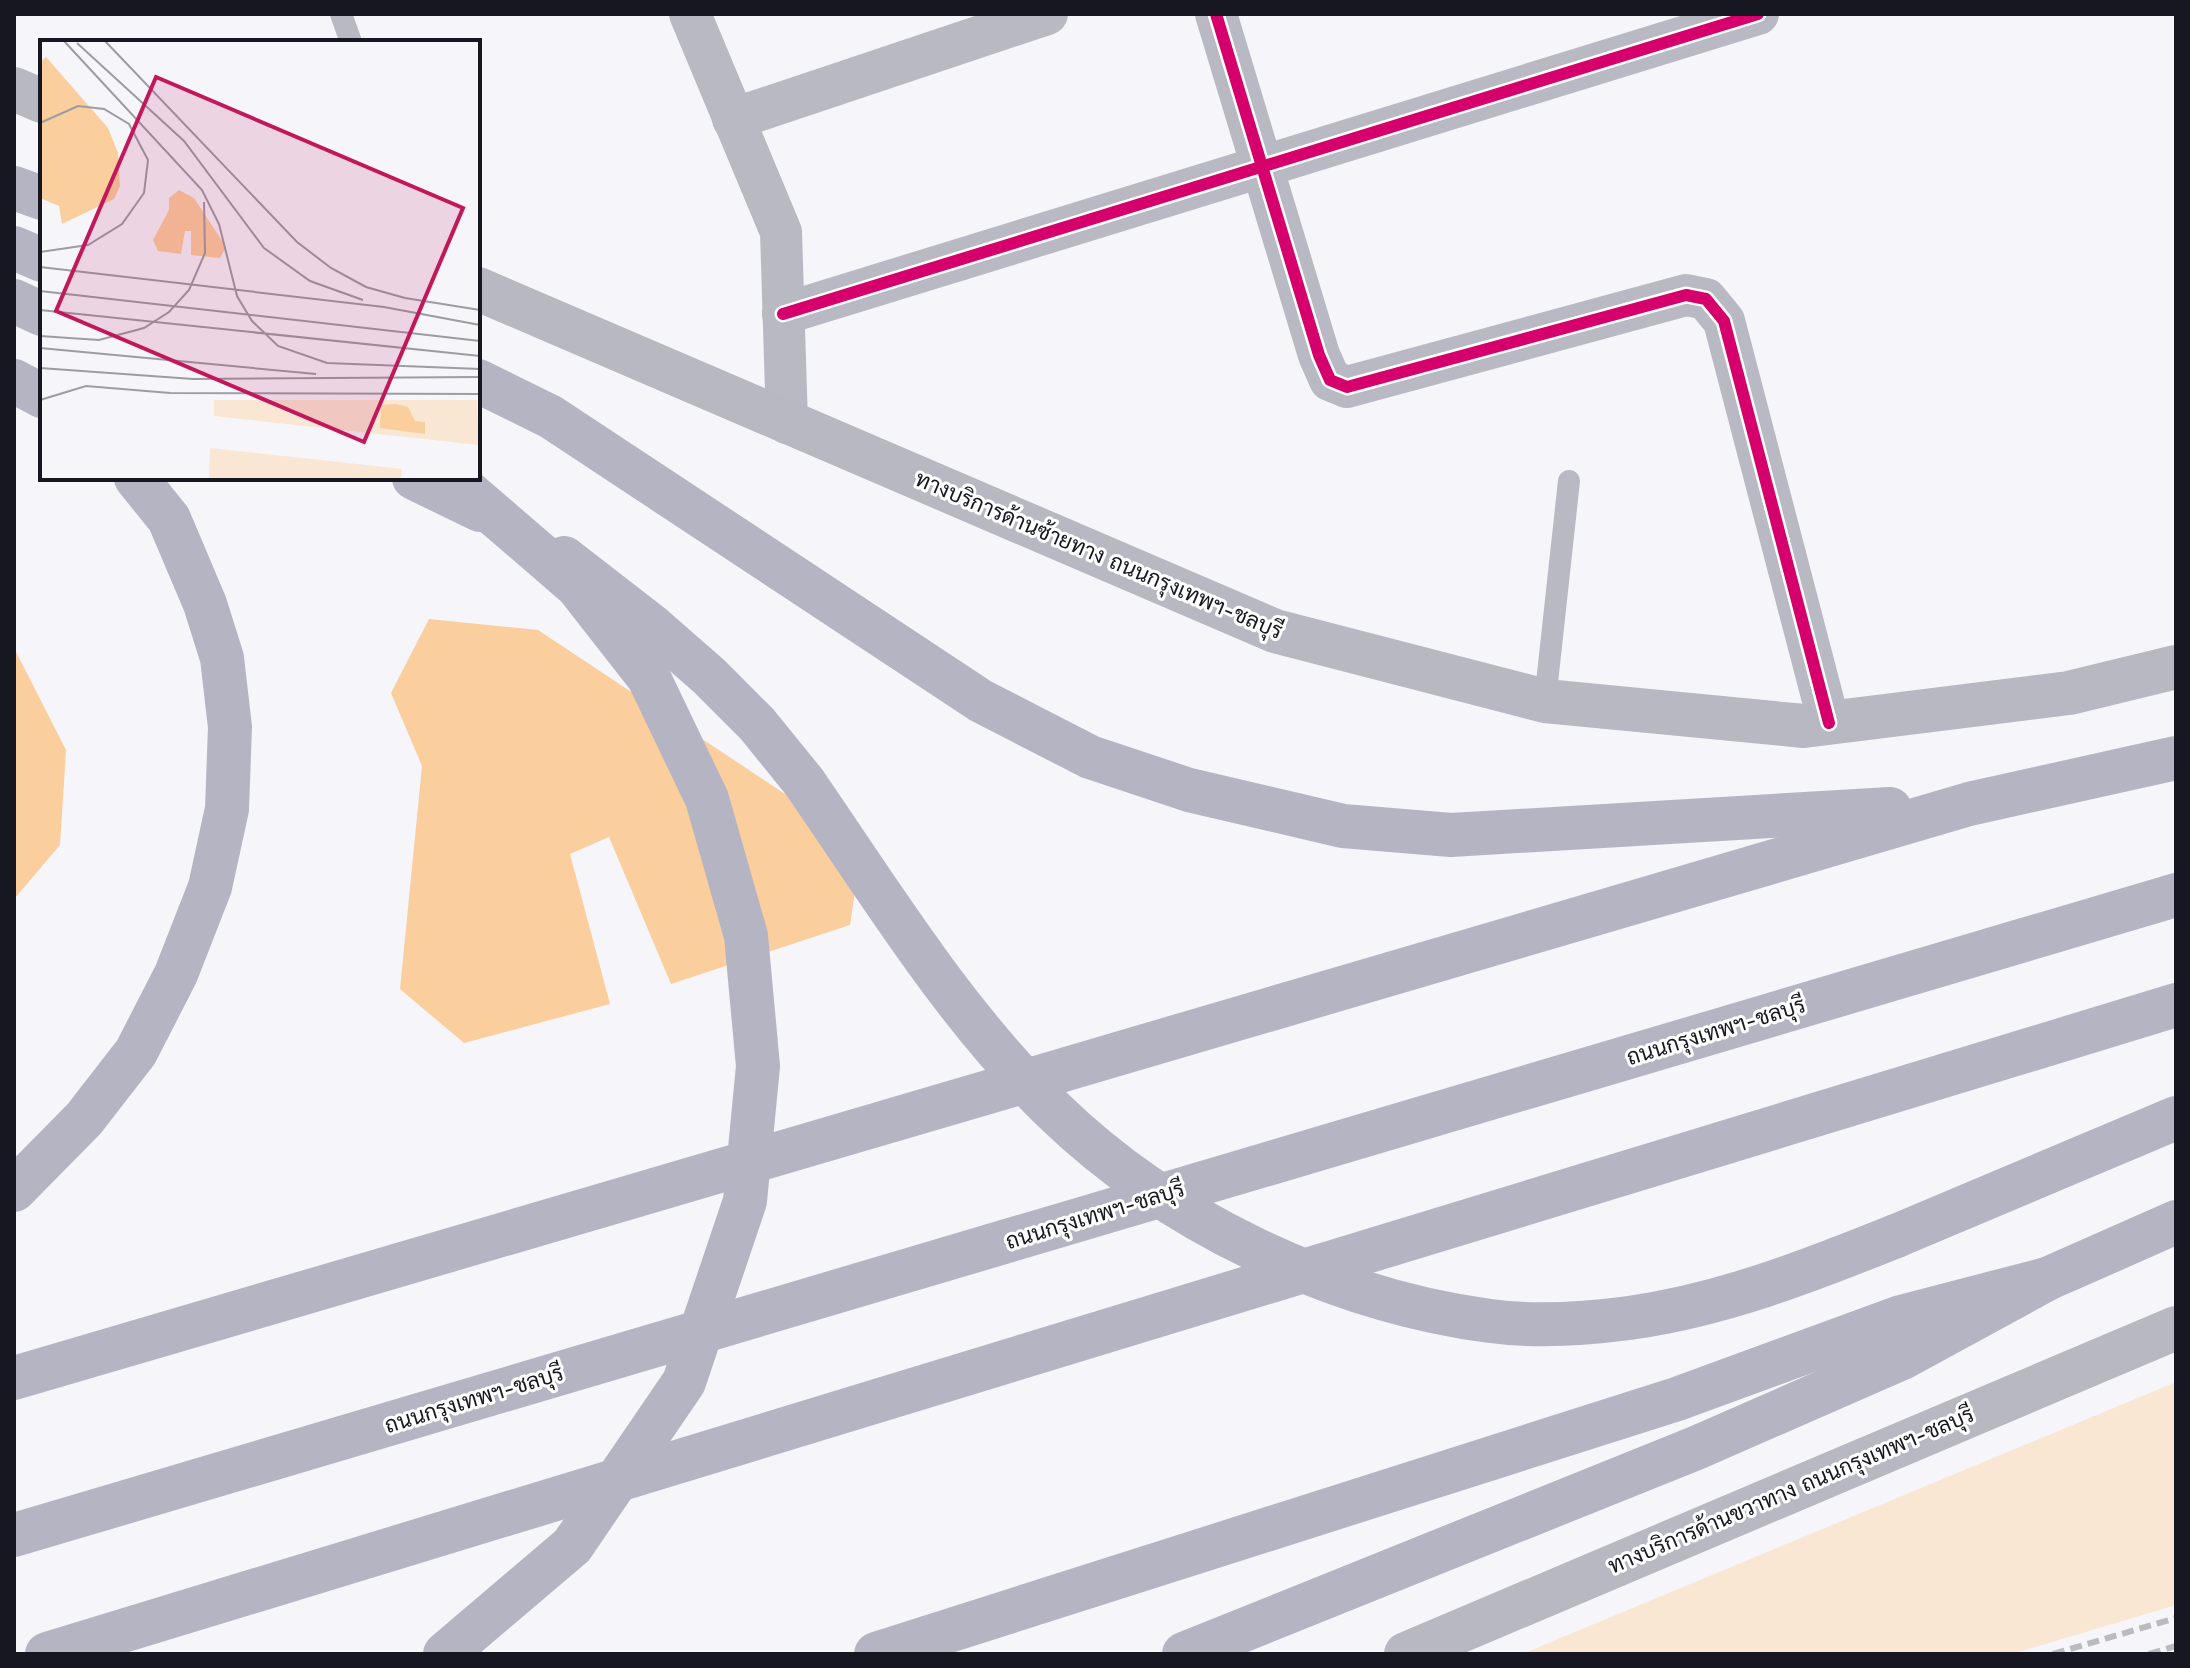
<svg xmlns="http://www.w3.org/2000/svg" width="2190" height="1668" font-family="'Work Sans',Sarabun,sans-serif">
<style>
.green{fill:#f9e6d3}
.water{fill:#face9d}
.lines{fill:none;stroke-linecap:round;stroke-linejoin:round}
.service{stroke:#b9b9c4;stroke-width:22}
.minor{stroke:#b9b9c4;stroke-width:42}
.secondary{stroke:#b8b8c3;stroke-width:44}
.motorway{stroke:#b5b4c2;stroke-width:44}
.rail{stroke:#babac1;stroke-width:6;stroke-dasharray:12 6;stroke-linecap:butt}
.motorway-bridge{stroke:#b5b4c2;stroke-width:44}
.cycleway-casing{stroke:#fff;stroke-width:17}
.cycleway{stroke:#d6006c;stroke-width:12}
.labels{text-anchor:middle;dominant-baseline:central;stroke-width:6;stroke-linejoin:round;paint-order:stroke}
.street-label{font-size:22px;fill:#171722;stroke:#fff}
.inset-road{fill:none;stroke:#9c9ca4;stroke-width:2}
.view{fill:#c2185b;fill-opacity:0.15;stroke:#c2185b;stroke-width:4}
.inset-edge{fill:none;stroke:#171722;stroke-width:4}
</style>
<rect width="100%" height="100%" fill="#f5f5fa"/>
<path class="green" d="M 2176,1382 L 2176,1605 L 2012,1654 L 1522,1654 Z"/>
<g class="water">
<path d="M 429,619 L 538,630 L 862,845 L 850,925 L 671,984 L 609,837 L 570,854 L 610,1004 L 464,1043 L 400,989 L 422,766 L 391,693 Z"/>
<path d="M 14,648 L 66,750 L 60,845 L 14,899 Z"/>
</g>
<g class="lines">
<g class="service">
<path d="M 341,14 L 351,42"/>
<path d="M 1545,701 L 1569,481"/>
</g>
<g class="minor">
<path d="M 690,14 L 781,232 L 787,423"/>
<path d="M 1216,14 L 1319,355 L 1330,380 L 1347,387 L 1686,295 L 1706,299 L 1724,321 L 1829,723"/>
<path d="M 733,119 L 1047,14"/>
<path d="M 783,314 L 1758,14"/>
</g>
<g class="secondary">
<path d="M 14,89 L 42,101"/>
<path d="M 478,289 L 1275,631 L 1545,701 L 1804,726 L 2069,693 L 2176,667"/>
<path d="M 1406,1654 L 2176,1328"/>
</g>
<g class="motorway">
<path d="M 14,188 L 42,198"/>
<path d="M 14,248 L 42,260"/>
<path d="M 14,301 L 42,314"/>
<path d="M 14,381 L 42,396"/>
<path d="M 478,381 L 551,417 L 981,701 L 1090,757 L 1189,790 L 1343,826 L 1451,835 L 1890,809"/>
<path d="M 414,478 L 480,510"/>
<path d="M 564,558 L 653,627 L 709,676 L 757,724 L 804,782"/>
<path d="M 14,1190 L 84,1119 L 136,1052 L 176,974 L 210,887 L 227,809 L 230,727 L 222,658 L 205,604 L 169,519 L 136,478"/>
<path d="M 1896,1236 L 2176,1118"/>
<path d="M 14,1378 L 1969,804 L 2176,758"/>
<path d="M 14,1535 L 2176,895"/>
<path d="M 47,1654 L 2176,1005"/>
<path d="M 876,1654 L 1677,1399 L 1901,1317 L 2047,1279"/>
<path d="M 1184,1654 L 1696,1448 L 1904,1357 L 2047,1279 L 2176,1222"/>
</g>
<g class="rail">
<path d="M 2053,1654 L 2176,1618"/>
<path d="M 2149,1654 L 2176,1646"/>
</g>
<g class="motorway-bridge">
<path d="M 804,782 C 882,895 954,1014 1053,1110 C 1167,1221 1332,1300 1490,1321 C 1534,1327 1584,1324 1629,1318 C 1722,1305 1809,1271 1896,1236"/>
<path d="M 445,1654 L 572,1546 L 684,1382 L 745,1201 L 758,1066 L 746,936 L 707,799 L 649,678 L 577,586 L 469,493 L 447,478"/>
</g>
<defs>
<g id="cycleway">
<path d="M 1216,14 L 1319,355 L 1330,380 L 1347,387 L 1686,295 L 1706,299 L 1724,321 L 1829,723"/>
<path d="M 783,314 L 1758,14"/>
</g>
</defs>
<use href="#cycleway" class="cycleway-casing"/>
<use href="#cycleway" class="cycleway"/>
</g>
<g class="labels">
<g class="street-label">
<text transform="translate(1099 555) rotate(23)">ทางบริการด้านซ้ายทาง ถนนกรุงเทพฯ-ชลบุรี</text>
<text transform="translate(1716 1031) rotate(-17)">ถนนกรุงเทพฯ-ชลบุรี</text>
<text transform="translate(1095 1215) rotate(-17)">ถนนกรุงเทพฯ-ชลบุรี</text>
<text transform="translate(474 1399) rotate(-17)">ถนนกรุงเทพฯ-ชลบุรี</text>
<text transform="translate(1791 1490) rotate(-23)">ทางบริการด้านขวาทาง ถนนกรุงเทพฯ-ชลบุรี</text>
</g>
</g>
<g transform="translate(40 40)">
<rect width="440" height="440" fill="#f5f5fa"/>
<path d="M 174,360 L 437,360 L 439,405 L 174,376 ZM 170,408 L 362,429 L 361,439 L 169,439 Z" fill="#f9e6d3"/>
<path d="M 6,17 L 68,88 L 78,113 L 80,146 L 74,159 L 22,184 L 19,166 L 0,158 L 0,22 ZM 139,150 L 154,158 L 186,207 L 180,218 L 151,215 L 151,191 L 145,191 L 141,214 L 118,211 L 113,200 L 129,170 L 129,158 ZM 356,364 L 368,367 L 375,381 L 385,382 L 385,394 L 340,388 L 341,365 Z" fill="#face9d"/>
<path class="inset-road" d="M 24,1 L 162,150 L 179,184 L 197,256 L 212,281 L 238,306 L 287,323 L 440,329M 65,1 L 257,202 L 291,228 L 326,247 L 365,258 L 440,270M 37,3 L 144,101 L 224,208 L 270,241 L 323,260M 0,83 L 38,66 L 64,69 L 89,84 L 108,120 L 104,153 L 82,184 L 48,205 L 0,212M 0,227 L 344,267 L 440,285M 0,251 L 440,301M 0,270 L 440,316M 0,296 L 59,300 L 104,288 L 129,272 L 149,250 L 165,213 L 164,162M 0,308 L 276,334M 0,328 L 153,339 L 440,337M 0,360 L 46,346 L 130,353 L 440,354"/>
<path class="view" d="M 116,37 L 423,168 L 324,402 L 16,271 Z"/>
<rect width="440" height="440" class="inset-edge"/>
</g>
<rect width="2190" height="1668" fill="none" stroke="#171722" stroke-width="32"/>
</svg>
